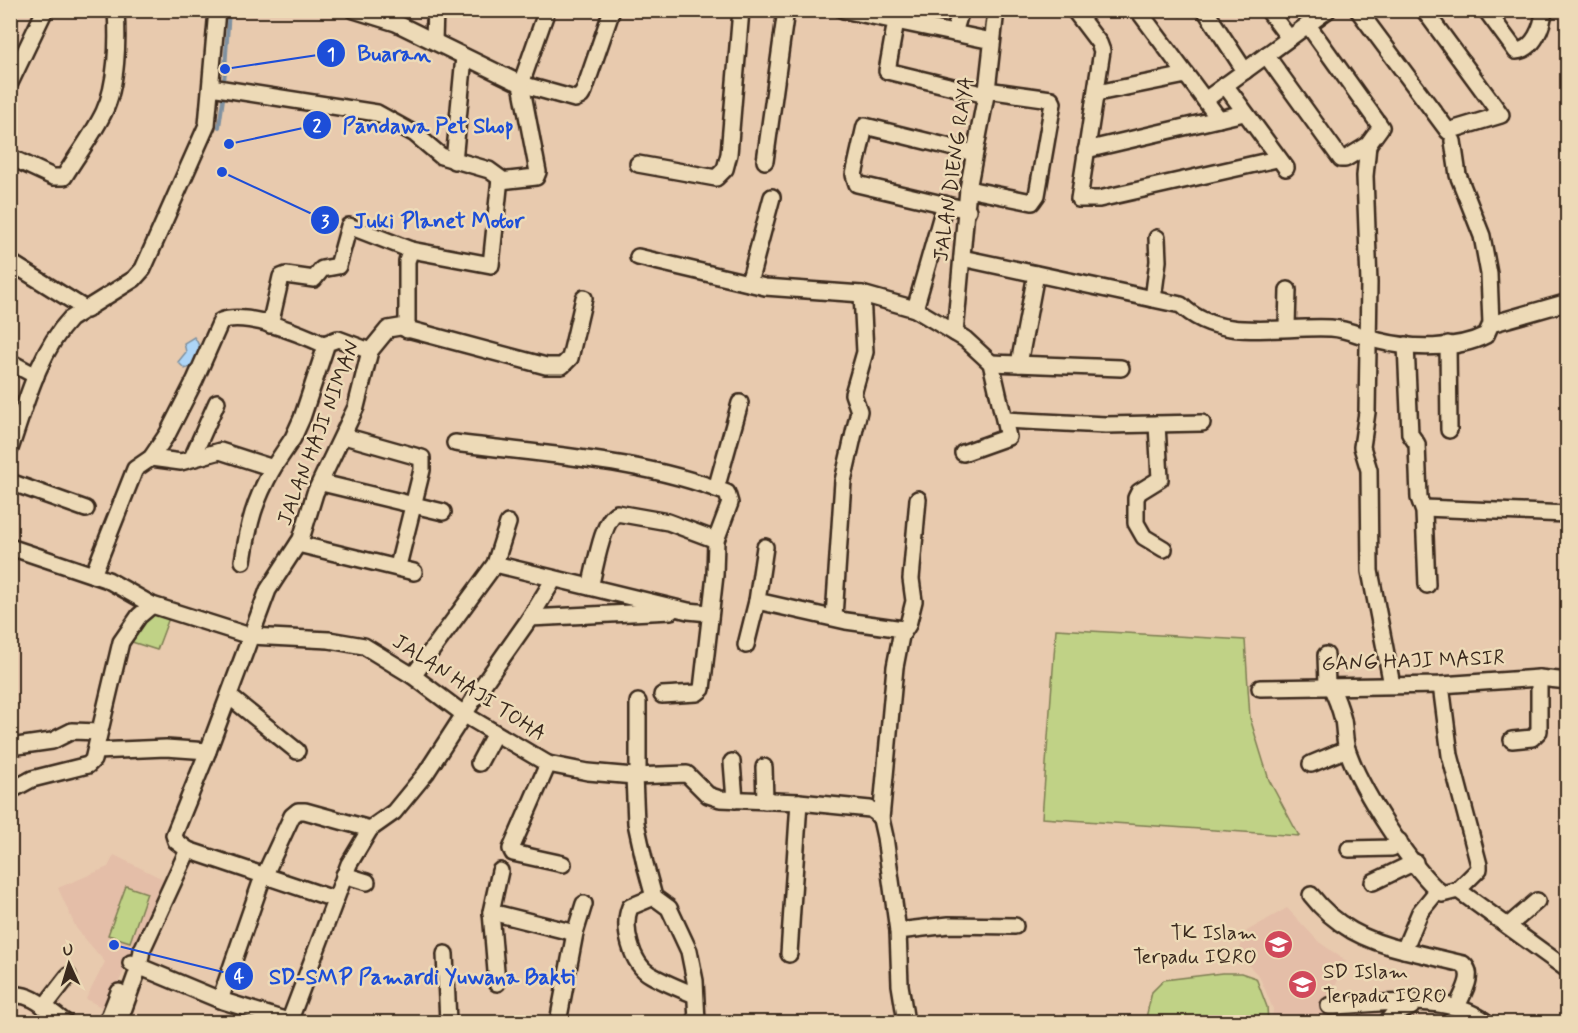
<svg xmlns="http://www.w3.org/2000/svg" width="1578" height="1033" font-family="Mynerve,sans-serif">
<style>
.built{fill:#e4bea8}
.green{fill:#c0d286;stroke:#7e7e52;stroke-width:1.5}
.water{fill:#add5f7;stroke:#7f91a0;stroke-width:1.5}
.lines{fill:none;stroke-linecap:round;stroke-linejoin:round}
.stream{stroke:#7f91a0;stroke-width:4}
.minor-casing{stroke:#3b2a1e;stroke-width:20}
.minor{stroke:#eddab7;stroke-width:15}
.labels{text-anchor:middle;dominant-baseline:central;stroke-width:5;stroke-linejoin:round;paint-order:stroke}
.street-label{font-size:21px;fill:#3b2a1e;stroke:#eddab7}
.poi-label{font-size:21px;fill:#3b2a1e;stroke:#eddab7;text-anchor:end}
.leader{fill:none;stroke:#1d4ed8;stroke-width:2}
.callout-dot{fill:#1d4ed8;stroke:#eddab7;stroke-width:2}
.mark-label{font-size:18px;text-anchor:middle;font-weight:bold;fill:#fff}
.callout-label{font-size:22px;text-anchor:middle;font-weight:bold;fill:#1d4ed8;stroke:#eddab7;stroke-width:5;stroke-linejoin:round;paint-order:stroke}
</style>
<rect width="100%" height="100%" fill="#e8caae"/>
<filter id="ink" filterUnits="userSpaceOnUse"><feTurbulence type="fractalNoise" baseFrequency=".0167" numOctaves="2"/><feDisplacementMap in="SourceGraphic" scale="12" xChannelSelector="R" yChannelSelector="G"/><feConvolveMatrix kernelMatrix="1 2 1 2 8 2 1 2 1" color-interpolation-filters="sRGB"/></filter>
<g filter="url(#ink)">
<g class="built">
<path d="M 114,855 L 169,882 L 105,1009 L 86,999 L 105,962 L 76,928 L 58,888 L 108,867 Z"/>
<path d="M 1287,908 L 1319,942 L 1346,961 L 1329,1001 L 1379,1008 L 1380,1022 L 1272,1022 L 1273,1009 L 1264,987 L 1259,976 L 1243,960 L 1240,948 L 1247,931 Z"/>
</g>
<g class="green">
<path d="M 160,614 L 169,618 L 157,650 L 129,641 L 148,615 Z"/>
<path d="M 1056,629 L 1245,640 L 1250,718 L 1269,780 L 1299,836 L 1042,818 Z"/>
<path d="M 126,886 L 147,893 L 130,942 L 108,935 Z"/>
<path d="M 1222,973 L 1241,973 L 1256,978 L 1267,1007 L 1268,1022 L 1145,1022 L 1152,992 L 1164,980 Z"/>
</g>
<path class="water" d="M 194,337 C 202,347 200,354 196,365 L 185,369 L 178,362 L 186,352 L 184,343 Z"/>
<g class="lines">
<g class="stream">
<path d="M 224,84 L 229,10"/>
<path d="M 219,127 L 224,92"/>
</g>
<defs>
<g id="minor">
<path d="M 354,10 L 396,23 L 521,84 L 575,99 L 581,96 L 584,91 L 612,10"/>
<path d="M 843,10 L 992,41"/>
<path d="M 1074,10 L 1099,43 L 1102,51 L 1079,199 L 1099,199 L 1277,159"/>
<path d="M 1138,10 L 1219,119"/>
<path d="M 1205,10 L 1245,71"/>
<path d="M 1268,10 L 1289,38"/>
<path d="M 1358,10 L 1448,131 L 1501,115 L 1424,10"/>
<path d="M 1486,10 L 1516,51 C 1534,50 1543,26 1544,10"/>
<path d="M 896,21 L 887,71 L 986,95"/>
<path d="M 954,33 L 961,10"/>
<path d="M 434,41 L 435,10"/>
<path d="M 1266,55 L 1341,159 L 1345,159 L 1368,145 L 1381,127 L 1308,25"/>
<path d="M 10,83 L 45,10"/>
<path d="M 1225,85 L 1286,168"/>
<path d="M 211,87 L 377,113 L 415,134 L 441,156 L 489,170 L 500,178 L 491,265 L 411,250 L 349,226 L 338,266 L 322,269 L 314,279 L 286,275 L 281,277 L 270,325"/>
<path d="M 1097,93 L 1186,75"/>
<path d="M 1205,100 L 1328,10"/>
<path d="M 1453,141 L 1458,175 L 1482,236 L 1489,274 L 1491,324"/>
<path d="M 1368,145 L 1365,176 L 1369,283 L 1367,412 L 1362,447 L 1369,470 L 1370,571 L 1392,685"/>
<path d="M 1086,150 L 1244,113"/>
<path d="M 10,157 L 53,177 L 64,177 C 77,155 93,135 104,112 C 117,85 118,41 116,10"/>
<path d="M 454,161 L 464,57"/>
<path d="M 765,161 L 786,10"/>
<path d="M 638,164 L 716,178 L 725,169 L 729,154 L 741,10"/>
<path d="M 500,181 L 536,177 L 538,172 L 521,84 L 547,10"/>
<path d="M 968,189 L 1032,202 L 1037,195 L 1053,103 L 1051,99 L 987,90"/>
<path d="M 968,210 L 857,184 L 854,175 L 865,126 L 974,153"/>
<path d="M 638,257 L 765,287 L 862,294 L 915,309 L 965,339 L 991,363 L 1008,437 L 963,453"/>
<path d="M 962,258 L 1181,305 C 1219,343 1283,325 1331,328 C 1349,329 1362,337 1379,341 C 1411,349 1457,350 1486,335 L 1491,324 L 1568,302"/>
<path d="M 10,262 L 87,310"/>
<path d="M 749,283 L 772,197"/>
<path d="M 1153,299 L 1158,261 L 1157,238"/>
<path d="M 915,309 L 945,204"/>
<path d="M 1287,326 L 1288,290"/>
<path d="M 407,330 L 407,261 L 411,250"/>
<path d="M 955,333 L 968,189 L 987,90 L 996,10"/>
<path d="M 1448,344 L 1449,430"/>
<path d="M 1406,345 L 1410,434 L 1417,444 L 1419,498 L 1424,512 L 1427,585"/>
<path d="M 10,362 L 36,376"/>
<path d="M 991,363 L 1121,368"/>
<path d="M 1019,364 L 1036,274"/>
<path d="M 1005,420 L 1106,425 L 1202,423"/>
<path d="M 1157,424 L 1160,479 L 1139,492 L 1136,498 L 1136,523 L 1144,537 L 1164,549"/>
<path d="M 344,436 L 422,458 L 422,470 L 398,566"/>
<path d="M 455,443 C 545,455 642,459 727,493 L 730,503 L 716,540 L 715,575 L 702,689 L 697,693 L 662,695"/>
<path d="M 10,449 C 25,406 38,353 70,319 L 134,279 L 143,269 L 207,125 L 217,10"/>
<path d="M 151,458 L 181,462 L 220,451 L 273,468 L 293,438 L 302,418 L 327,343 L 338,339 L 370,351"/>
<path d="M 192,458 L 217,402"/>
<path d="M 10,482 L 86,509"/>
<path d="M 322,483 L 443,512"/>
<path d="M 716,489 L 740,403"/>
<path d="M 1424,508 L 1568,514"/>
<path d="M 298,544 L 414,572"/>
<path d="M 10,547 L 108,580 L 152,605 L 250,636 L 329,640 L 364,646 L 413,676 L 465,715 L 548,764 L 588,772 L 634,776 L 687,774 L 708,795 L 720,799 L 799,802 L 870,809 L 876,813 L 881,819 L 885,837 L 898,931 L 900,985 L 906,1022"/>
<path d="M 765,547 L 757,601 L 846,621 L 903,629"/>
<path d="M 243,561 C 249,522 254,502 273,468"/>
<path d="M 495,564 L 688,611 L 709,613"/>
<path d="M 93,575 L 135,469 L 151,458 L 168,433 L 195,380 L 221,321 C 246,311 301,334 325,345"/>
<path d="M 590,587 C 595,570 602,520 617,513 L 668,522 L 716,540"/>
<path d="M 834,617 L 843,481 L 859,411 L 853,394 L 865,352 L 862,294"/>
<path d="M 530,618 L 671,611"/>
<path d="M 746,645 L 757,601"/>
<path d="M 1326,655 L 1327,685"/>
<path d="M 413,676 L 495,564 L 508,523"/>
<path d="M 1330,685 C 1336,697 1340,708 1343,720 C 1345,731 1344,742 1348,752 C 1362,791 1411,868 1442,894 L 1458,890 L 1568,970"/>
<path d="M 1441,685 L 1450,755 L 1479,865 L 1479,869 L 1458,890"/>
<path d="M 1260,688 L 1441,685 L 1539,678 L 1568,681"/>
<path d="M 229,696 L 297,751"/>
<path d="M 1512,740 L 1532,738 L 1539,731 L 1539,678"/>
<path d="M 10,747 L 52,741 L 72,731 L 99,732"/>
<path d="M 96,751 L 166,748 L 208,751"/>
<path d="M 732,762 L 735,800"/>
<path d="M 479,763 L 495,733"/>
<path d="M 548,764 L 511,849 L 513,853 L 563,864"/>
<path d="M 1311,764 L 1347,749"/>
<path d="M 764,767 L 765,801"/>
<path d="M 634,776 L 636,823 L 645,864 L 654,897 L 669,908 L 689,951 L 695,981 L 697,1022"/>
<path d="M 638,776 L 638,702"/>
<path d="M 10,791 L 32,779 L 88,765 L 93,760 L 121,642 L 139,616 L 152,605"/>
<path d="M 881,819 L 895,667 L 901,636 L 908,625 L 914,601 L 911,579 L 918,499"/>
<path d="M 1349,849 L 1392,848 L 1399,841"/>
<path d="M 188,850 L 176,841 L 174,835 L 208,751 L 268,590 L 301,539 L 315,493 L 356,407 L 370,351 L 388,329 L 400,327 L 546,366 L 562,366 L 570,358 L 584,298"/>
<path d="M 344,875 L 367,882"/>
<path d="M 1373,882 L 1415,862"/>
<path d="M 1438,890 L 1420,912 L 1404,950 L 1463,964 C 1476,975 1462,994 1457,1007"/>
<path d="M 1311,895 C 1335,926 1366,941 1404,950"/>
<path d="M 654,897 L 630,907 C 622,927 631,964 651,975 C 665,983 680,989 695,995"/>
<path d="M 491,912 L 575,933"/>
<path d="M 1508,926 L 1537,901"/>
<path d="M 898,931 L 949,925 L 1015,926"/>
<path d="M 445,954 L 448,1022"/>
<path d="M 789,954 L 799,802"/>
<path d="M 131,963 L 220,1000 L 291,1022"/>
<path d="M 497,983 L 491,912 L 500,871"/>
<path d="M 10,996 C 30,990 49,1011 65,1022"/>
<path d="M 220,1000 L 260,885 L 292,816 L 298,811 L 305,811 L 370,829"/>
<path d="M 1329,1006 C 1378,1005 1445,991 1486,1022"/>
<path d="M 44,1007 L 68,976"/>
<path d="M 107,1022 L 119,992"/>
<path d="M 119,1022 L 139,967 L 142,950 L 188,850 L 334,899"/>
<path d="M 289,1022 L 349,864 L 370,829 L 394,812 L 426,773 L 485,682 L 530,618 L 554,579"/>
<path d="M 558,1022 L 575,933 L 584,904"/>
<path d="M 1387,1022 L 1393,1014 L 1411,1007"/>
</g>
</defs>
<use href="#minor" class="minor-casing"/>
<use href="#minor" class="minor"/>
</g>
</g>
<defs>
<symbol id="school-disc" viewBox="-11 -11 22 22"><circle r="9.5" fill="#d1495b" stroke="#eddab7"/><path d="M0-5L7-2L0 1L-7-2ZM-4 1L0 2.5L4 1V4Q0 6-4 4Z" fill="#fff"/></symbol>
</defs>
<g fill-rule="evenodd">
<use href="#school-disc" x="1262" y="928" width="33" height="33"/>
<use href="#school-disc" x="1286" y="968" width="33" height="33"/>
</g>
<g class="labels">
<g class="street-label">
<text transform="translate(954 169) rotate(-82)">JALAN DIENG RAYA</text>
<text transform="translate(319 433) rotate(-69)">JALAN HAJI NIMAN</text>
<text transform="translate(1413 661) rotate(-2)">GANG HAJI MASIR</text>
<text transform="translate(469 688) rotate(33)">JALAN HAJI TOHA</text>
</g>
<g class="poi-label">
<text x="1257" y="933">TK Islam<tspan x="1257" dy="24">Terpadu IQRO</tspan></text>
<text x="1323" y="972" text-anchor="start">SD Islam<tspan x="1323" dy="24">Terpadu IQRO</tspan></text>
</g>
</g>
<path class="leader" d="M225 69L331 53M229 144L317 125M222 172L325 220M114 945L239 976"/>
<g class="callout-dot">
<circle cx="225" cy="69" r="6"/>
<circle cx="229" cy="144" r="6"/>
<circle cx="222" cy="172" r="6"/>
<circle cx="114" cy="945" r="6"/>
<circle cx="331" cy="53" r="15"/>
<circle cx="317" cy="125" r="15"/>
<circle cx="325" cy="220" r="15"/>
<circle cx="239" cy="976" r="15"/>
</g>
<g class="mark-label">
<text x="331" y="60">1</text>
<text x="317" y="131">2</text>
<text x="325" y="227">3</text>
<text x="239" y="982">4</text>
</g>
<g class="callout-label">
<text x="394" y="61">Buaran</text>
<text x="428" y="133">Pandawa Pet Shop</text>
<text x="439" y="228">Juki Planet Motor</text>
<text x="422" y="984">SD-SMP Pamardi Yuwana Bakti</text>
</g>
<rect width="1578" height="1033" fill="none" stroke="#eddab7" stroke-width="36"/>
<rect x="18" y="18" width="1542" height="997" fill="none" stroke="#3b2a1e" stroke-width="2" filter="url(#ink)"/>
<g transform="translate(69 964) rotate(356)" stroke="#eddab7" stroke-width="4.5" paint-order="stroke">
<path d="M0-4.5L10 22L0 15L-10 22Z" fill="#3b2a1e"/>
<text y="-9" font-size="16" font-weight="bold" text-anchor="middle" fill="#3b2a1e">U</text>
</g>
</svg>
